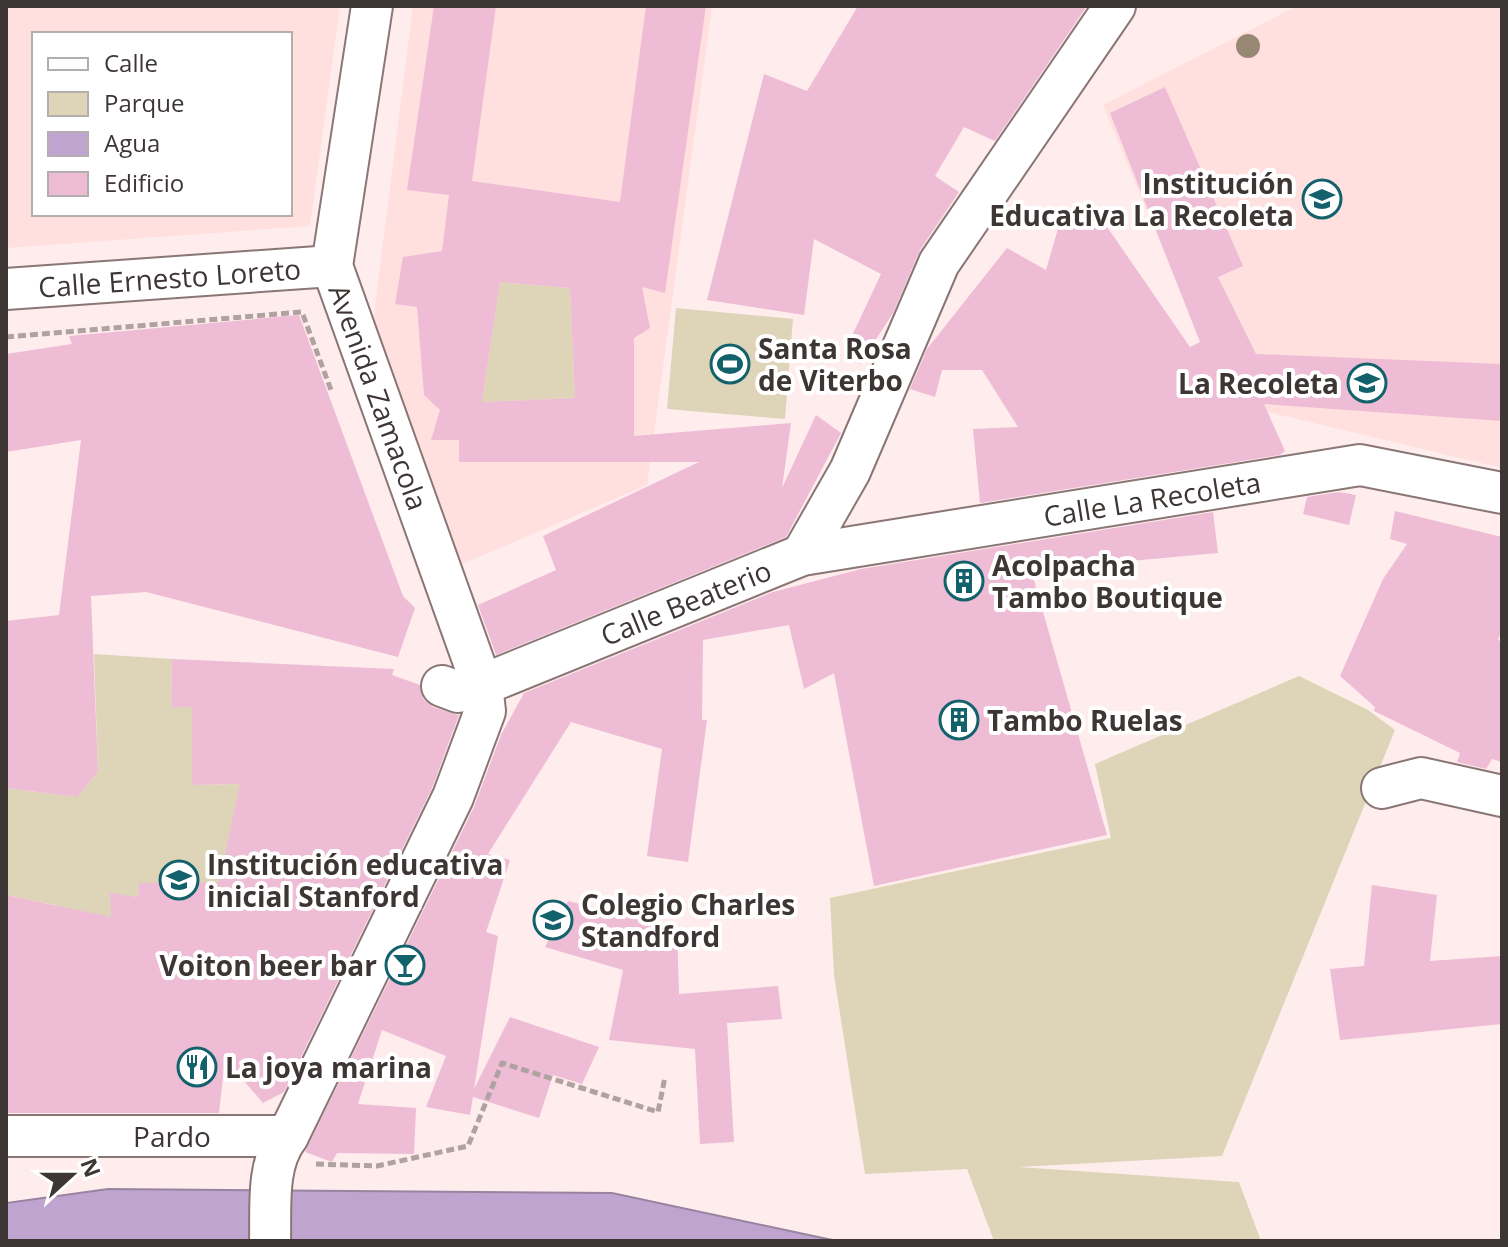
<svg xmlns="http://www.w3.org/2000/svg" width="1508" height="1247" font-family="'Open Sans',sans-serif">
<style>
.built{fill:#ffe0de;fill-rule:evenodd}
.green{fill:#ded5b8}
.water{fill:#bea4ce;stroke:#9883a0;stroke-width:2}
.building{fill:#eebcd5;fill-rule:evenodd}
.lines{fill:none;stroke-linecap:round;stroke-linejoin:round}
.minor-casing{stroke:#897675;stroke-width:44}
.path{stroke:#b0a2a1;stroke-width:5;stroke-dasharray:8 4;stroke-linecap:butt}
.minor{stroke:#fff;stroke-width:40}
.tree{fill:#968872}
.labels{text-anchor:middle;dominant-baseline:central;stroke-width:8;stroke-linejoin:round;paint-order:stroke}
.poi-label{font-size:28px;font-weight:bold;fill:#3e3635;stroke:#fff;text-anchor:start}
.street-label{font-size:28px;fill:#3e3635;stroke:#fff}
</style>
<rect width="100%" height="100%" fill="#feedec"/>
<g class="built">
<path d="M 6,6 L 340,6 L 310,226 L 6,248 ZM 34,34 L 290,34 L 290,214 L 34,214 Z"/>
<path d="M 413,6 L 712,6 L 647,485 L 460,565 L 371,338 Z"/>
<path d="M 1297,6 L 1502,6 L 1502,468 L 1226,402 L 1103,105 Z"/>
</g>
<g class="green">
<path d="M 500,282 L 570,288 L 575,398 L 482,402 Z"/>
<path d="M 676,308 L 793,319 L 785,419 L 667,409 Z"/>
<path d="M 94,654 L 172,659 L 171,706 L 193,707 L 192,785 L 240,784 L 292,889 L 139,884 L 138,897 L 110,894 L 112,918 L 128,941 L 55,905 L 6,895 L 6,788 L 77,797 L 98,772 Z"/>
<path d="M 1299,676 L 1368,710 L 1395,730 L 1222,1156 L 1019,1167 L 1239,1182 L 1261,1241 L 994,1241 L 967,1169 L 865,1174 L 834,975 L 830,898 L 1111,838 L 1095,764 Z"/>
</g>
<path class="water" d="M 108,1189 L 612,1193 L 837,1241 L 6,1241 L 6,1203 Z"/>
<g class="building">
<path d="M 434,6 L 496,6 L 472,181 L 620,202 L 646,6 L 706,6 L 665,293 L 642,287 L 650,328 L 634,338 L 634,436 L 791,423 L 782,488 L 816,415 L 841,433 L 786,537 L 496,655 L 478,605 L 556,570 L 543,536 L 699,462 L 459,462 L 459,440 L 431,440 L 440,410 L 424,395 L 417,307 L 395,304 L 403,257 L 442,251 L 449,195 L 407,190 ZM 500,282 L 570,288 L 575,398 L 482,402 Z"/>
<path d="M 858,6 L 1087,6 L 995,141 L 964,127 L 935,176 L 959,192 L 920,250 L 893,313 L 860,364 L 843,355 L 881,274 L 814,239 L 804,315 L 707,300 L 764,74 L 807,91 Z"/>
<path d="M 1165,87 L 1243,266 L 1218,277 L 1256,354 L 1502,364 L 1502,421 L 1264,404 L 1285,451 L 1280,455 L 980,503 L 973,429 L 1018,427 L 982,370 L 942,370 L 935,397 L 910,389 L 927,349 L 1007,248 L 1046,270 L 1064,208 L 1080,226 L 1094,208 L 1190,347 L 1200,342 L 1110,113 Z"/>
<path d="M 299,315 L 403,596 L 415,608 L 398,657 L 146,592 L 91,596 L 98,772 L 77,797 L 6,788 L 6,621 L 59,615 L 81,440 L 6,452 L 6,354 L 72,344 L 69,336 Z"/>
<path d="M 1339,492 L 1356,495 L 1349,525 L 1303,514 L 1307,497 Z"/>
<path d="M 1395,511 L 1502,537 L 1502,632 L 1498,639 L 1502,644 L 1502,762 L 1492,759 L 1486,769 L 1457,762 L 1460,753 L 1374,711 L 1375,707 L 1340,676 L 1383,579 L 1407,544 L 1390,539 Z"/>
<path d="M 1213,512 L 1218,553 L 1031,570 L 1107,835 L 874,886 L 834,673 L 804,689 L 789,625 L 703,640 L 702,720 L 707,720 L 688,862 L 647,856 L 662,749 L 571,722 L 488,854 L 510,860 L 486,932 L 498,936 L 474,1089 L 510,1017 L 599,1047 L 582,1084 L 553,1075 L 539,1118 L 473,1097 L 470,1115 L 426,1107 L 446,1056 L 382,1030 L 358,1104 L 416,1108 L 414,1154 L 337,1153 L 332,1162 L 305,1152 L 474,807 L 501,735 L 524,693 L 773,592 L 861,569 Z"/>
<path d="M 172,659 L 394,669 L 392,675 L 420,685 L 424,700 L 433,707 L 459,715 L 432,788 L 284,1092 L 263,1103 L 225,1059 L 219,1113 L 6,1113 L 6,895 L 111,917 L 110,893 L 138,897 L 139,883 L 219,882 L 240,784 L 192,785 L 192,707 L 171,707 Z"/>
<path d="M 1372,885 L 1437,895 L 1430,961 L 1502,956 L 1502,1024 L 1340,1040 L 1330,969 L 1364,966 Z"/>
<path d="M 568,901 L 677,928 L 679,994 L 778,986 L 782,1019 L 727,1023 L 734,1142 L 700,1144 L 695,1049 L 609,1040 L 623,970 L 545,947 Z"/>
</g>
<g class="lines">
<defs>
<g id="minor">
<path id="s1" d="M 6,289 L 332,266"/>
<path d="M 802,555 L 850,471 L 939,263 L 1115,6"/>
<path id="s2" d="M 442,686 L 458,692 L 482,685 L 802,555 L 1360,465 L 1502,493"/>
<path d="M 1382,788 L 1421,778 L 1502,796"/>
<path id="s3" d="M 6,1136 L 288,1136"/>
<path d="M 270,1241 C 271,1206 266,1165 288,1136 L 453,797 L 485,711 L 482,685 L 332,266 L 372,6"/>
</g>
</defs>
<use href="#minor" class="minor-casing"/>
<g class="path">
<path d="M 6,337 L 302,312 L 331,390"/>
<path d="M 316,1164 L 377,1166 L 468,1146 L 502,1063 L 658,1112 L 665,1077"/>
</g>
<use href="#minor" class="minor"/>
</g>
<circle class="tree" cx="1248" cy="46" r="12"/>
<defs>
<symbol id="school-ring" viewBox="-11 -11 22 22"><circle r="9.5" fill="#fff" stroke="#13616b" stroke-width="1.5"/><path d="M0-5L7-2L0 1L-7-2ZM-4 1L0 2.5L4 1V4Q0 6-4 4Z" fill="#13616b"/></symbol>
<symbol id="stadium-ring" viewBox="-11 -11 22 22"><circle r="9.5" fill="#fff" stroke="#13616b" stroke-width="1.5"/><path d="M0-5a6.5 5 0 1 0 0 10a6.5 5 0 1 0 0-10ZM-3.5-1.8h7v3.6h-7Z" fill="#13616b"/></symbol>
<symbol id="building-ring" viewBox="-11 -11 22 22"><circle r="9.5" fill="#fff" stroke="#13616b" stroke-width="1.5"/><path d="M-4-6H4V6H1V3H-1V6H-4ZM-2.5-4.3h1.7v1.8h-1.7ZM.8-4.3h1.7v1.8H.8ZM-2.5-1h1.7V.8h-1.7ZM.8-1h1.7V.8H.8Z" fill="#13616b"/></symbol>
<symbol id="bar-ring" viewBox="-11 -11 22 22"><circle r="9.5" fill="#fff" stroke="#13616b" stroke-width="1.5"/><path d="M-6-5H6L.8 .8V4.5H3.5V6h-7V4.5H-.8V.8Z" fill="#13616b"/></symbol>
<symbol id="restaurant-ring" viewBox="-11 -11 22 22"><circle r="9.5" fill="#fff" stroke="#13616b" stroke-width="1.5"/><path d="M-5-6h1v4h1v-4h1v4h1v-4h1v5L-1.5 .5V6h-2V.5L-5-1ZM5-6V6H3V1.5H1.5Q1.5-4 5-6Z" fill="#13616b"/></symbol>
</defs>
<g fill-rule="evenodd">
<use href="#school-ring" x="1300" y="177" width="44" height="44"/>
<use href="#stadium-ring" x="708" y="342" width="44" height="44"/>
<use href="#school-ring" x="1345" y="361" width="44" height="44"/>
<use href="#building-ring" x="942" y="559" width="44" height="44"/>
<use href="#building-ring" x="937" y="698" width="44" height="44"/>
<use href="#school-ring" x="157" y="858" width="44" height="44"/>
<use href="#school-ring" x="531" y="898" width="44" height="44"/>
<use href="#bar-ring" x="383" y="943" width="44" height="44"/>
<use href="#restaurant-ring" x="175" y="1045" width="44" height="44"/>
</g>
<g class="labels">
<g class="poi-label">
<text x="1294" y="183" text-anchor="end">Institución<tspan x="1294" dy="32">Educativa La Recoleta</tspan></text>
<text x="758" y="348">Santa Rosa<tspan x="758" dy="32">de Viterbo</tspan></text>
<text x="1339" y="383" text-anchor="end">La Recoleta</text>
<text x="992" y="565">Acolpacha<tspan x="992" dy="32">Tambo Boutique</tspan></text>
<text x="987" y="720">Tambo Ruelas</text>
<text x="207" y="864">Institución educativa<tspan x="207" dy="32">inicial Stanford</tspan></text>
<text x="581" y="904">Colegio Charles<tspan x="581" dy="32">Standford</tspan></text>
<text x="377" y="965" text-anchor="end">Voiton beer bar</text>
<text x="225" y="1067">La joya marina</text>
</g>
<g class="street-label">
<text stroke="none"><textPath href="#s1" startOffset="164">Calle Ernesto Loreto</textPath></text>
<text transform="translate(379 397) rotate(70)">Avenida Zamacola</text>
<text stroke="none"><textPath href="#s2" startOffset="742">Calle La Recoleta</textPath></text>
<text stroke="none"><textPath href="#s2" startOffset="262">Calle Beaterio</textPath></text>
<text stroke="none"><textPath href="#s3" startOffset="166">Pardo</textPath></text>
</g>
</g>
<rect width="1508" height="1247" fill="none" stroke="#3e3635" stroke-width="16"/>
<rect x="32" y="32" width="260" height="184" fill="#ffffff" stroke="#b2afae" stroke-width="2"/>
<rect x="48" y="58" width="40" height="12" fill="#ffffff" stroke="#b2afae" stroke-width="2"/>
<text x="104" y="72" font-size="24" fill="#3e3635">Calle</text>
<rect x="48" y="92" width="40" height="24" fill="#ded5b8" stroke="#b2afae" stroke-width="2"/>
<text x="104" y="112" font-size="24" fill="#3e3635">Parque</text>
<rect x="48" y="132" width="40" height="24" fill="#bea4ce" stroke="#b2afae" stroke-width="2"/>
<text x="104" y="152" font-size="24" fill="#3e3635">Agua</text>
<rect x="48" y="172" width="40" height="24" fill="#eebcd5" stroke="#b2afae" stroke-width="2"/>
<text x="104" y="192" font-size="24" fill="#3e3635">Edificio</text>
<g transform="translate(72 1175) rotate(69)" stroke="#ffffff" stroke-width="6" paint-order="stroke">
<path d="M0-6L14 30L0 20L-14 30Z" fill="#3e3635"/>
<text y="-12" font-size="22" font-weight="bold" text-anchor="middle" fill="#3e3635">N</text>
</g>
</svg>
